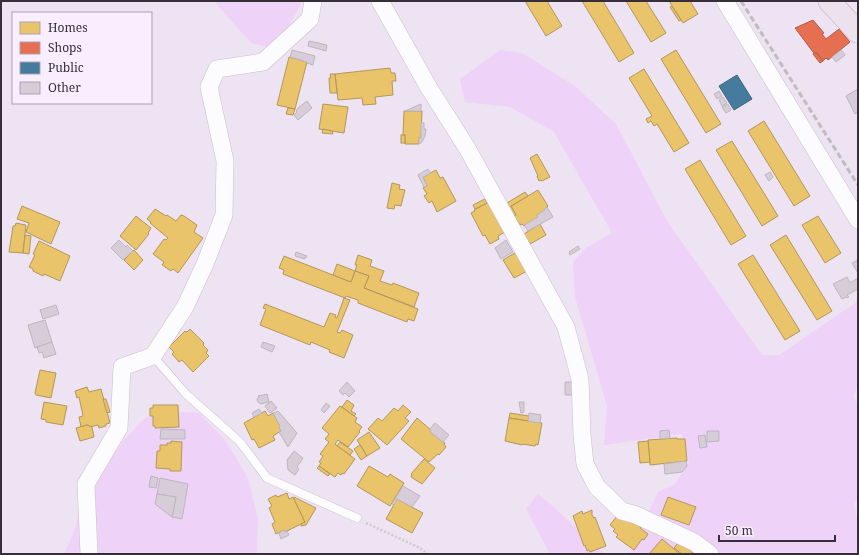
<svg xmlns="http://www.w3.org/2000/svg" width="859" height="555" font-family="'Noto Serif',serif">
<style>
.green{fill:#eed2f8}
.homes{fill:#e9c46a;stroke:#b3975b}
.shops{fill:#e76f51;stroke:#b25c4a}
.public{fill:#457b9d;stroke:#40647f}
.building{fill:#d6cdd9;stroke:#bdb5c0}
.lines{fill:none;stroke-linecap:round;stroke-linejoin:round}
.service-casing{stroke:#c8bfcb;stroke-width:9}
.minor-casing{stroke:#c8bfcb;stroke-width:18}
.trunk-casing{stroke:#b9aabf;stroke-width:23}
.path{stroke:#cec9cf;stroke-width:2.5;stroke-dasharray:2 2;stroke-linecap:butt}
.service{stroke:#fcfbfd;stroke-width:8}
.minor{stroke:#fcfbfd;stroke-width:17}
.trunk{stroke:#ebe2ee;stroke-width:22}
.rail{stroke:#bfbdc0;stroke-width:3;stroke-dasharray:6 3;stroke-linecap:butt}
</style>
<rect width="100%" height="100%" fill="#eee3f2"/>
<g class="green">
<path d="M 214,1 L 300,1 L 300,6 L 284,35 L 269,47 L 251,43 Z"/>
<path d="M 500,50 L 522,53 L 575,86 L 616,124 L 667,221 L 762,355 L 779,355 L 858,301 L 858,386 L 853,396 L 858,404 L 858,498 L 854,504 L 858,522 L 858,554 L 630,554 L 658,492 L 675,484 L 689,462 L 682,434 L 604,445 L 607,406 L 575,297 L 573,262 L 586,248 L 612,233 L 554,132 L 510,107 L 465,102 L 460,79 Z"/>
<path d="M 165,411 L 199,413 L 226,441 L 248,478 L 258,519 L 257,554 L 64,554 L 73,534 L 85,499 L 105,467 L 124,440 L 145,418 Z"/>
<path d="M 538,494 L 556,509 L 604,554 L 550,554 L 526,509 Z"/>
</g>
<g class="homes">
<path d="M 525,1 L 547,1 L 562,26 L 546,36 Z"/>
<path d="M 582,1 L 603,1 L 634,53 L 619,62 Z"/>
<path d="M 626,1 L 646,1 L 666,33 L 651,42 Z"/>
<path d="M 669,1 L 690,1 L 698,14 L 683,23 Z"/>
<path d="M 672,6 L 681,20 L 679,21 L 670,7 Z"/>
<path d="M 676,50 L 721,124 L 706,133 L 661,59 Z"/>
<path d="M 289,57 L 307,62 L 295,109 L 277,105 Z"/>
<path d="M 390,68 L 391,73 L 395,73 L 396,81 L 392,81 L 393,95 L 375,97 L 376,104 L 363,105 L 362,98 L 338,100 L 335,74 Z"/>
<path d="M 644,69 L 689,143 L 674,152 L 657,124 L 654,126 L 651,121 L 648,123 L 646,119 L 652,116 L 629,78 Z"/>
<path d="M 330,74 L 335,74 L 337,93 L 330,93 L 329,78 L 331,78 Z"/>
<path d="M 323,104 L 348,107 L 344,133 L 319,129 Z"/>
<path d="M 288,108 L 295,109 L 293,115 L 286,114 Z"/>
<path d="M 404,111 L 422,111 L 421,138 L 419,138 L 419,144 L 405,144 L 405,135 L 403,135 Z"/>
<path d="M 764,121 L 810,196 L 794,206 L 748,131 Z"/>
<path d="M 323,129 L 332,131 L 333,134 L 322,133 Z"/>
<rect x="401" y="135" width="4" height="8"/>
<path d="M 732,141 L 778,216 L 762,226 L 716,150 Z"/>
<path d="M 537,154 L 550,177 L 542,181 L 541,180 L 539,181 L 537,176 L 538,176 L 530,158 Z"/>
<path d="M 700,160 L 746,236 L 731,245 L 685,169 Z"/>
<path d="M 436,170 L 440,178 L 443,177 L 456,201 L 437,212 L 432,201 L 429,203 L 424,196 L 427,194 L 423,188 L 427,186 L 423,177 Z"/>
<path d="M 392,183 L 400,185 L 399,189 L 405,190 L 401,206 L 395,205 L 394,209 L 387,208 Z"/>
<path d="M 538,190 L 548,206 L 544,209 L 545,210 L 537,215 L 538,217 L 524,226 L 522,224 L 520,225 L 514,216 L 516,215 L 511,206 Z"/>
<path d="M 525,192 L 528,196 L 511,206 L 516,215 L 514,216 L 507,203 Z"/>
<path d="M 485,199 L 487,203 L 475,209 L 473,205 Z"/>
<path d="M 489,202 L 507,231 L 498,236 L 499,239 L 490,244 L 485,235 L 483,236 L 471,213 L 475,211 L 474,210 Z"/>
<path d="M 22,206 L 60,222 L 51,244 L 26,232 L 29,223 L 17,219 Z"/>
<path d="M 155,209 L 166,216 L 167,215 L 176,221 L 181,215 L 184,216 L 197,225 L 194,232 L 203,238 L 178,273 L 173,269 L 171,271 L 162,265 L 164,262 L 153,254 L 164,239 L 166,240 L 168,238 L 150,223 L 151,222 L 147,219 Z"/>
<path d="M 136,216 L 151,228 L 148,233 L 149,234 L 136,250 L 120,236 Z"/>
<path d="M 818,216 L 841,253 L 825,263 L 802,225 Z"/>
<path d="M 16,223 L 26,225 L 23,253 L 9,252 L 13,226 L 15,226 Z"/>
<path d="M 540,224 L 546,235 L 530,244 L 524,234 Z"/>
<path d="M 25,235 L 31,236 L 29,254 L 23,253 Z"/>
<path d="M 786,235 L 832,311 L 817,320 L 770,245 Z"/>
<path d="M 39,241 L 70,256 L 60,281 L 44,274 L 43,276 L 33,271 L 33,269 L 29,267 L 35,255 L 33,254 Z"/>
<path d="M 134,250 L 143,260 L 134,270 L 124,260 Z"/>
<path d="M 518,251 L 529,270 L 514,278 L 503,260 Z"/>
<path d="M 358,255 L 372,260 L 370,266 L 384,271 L 380,281 L 392,285 L 393,283 L 419,293 L 414,307 L 364,288 L 369,276 L 355,271 L 357,265 L 355,265 Z"/>
<path d="M 753,255 L 800,331 L 785,340 L 738,264 Z"/>
<path d="M 284,256 L 351,282 L 355,271 L 369,276 L 364,288 L 418,309 L 414,321 L 408,319 L 407,322 L 358,303 L 358,300 L 346,296 L 345,298 L 283,274 L 284,270 L 279,268 Z"/>
<path d="M 337,264 L 355,271 L 351,282 L 333,275 Z"/>
<path d="M 344,298 L 350,300 L 337,332 L 340,333 L 342,330 L 353,335 L 344,358 L 329,352 L 330,350 L 311,342 L 310,345 L 260,325 L 266,309 L 263,308 L 265,304 L 324,327 L 330,313 L 336,315 L 335,317 L 337,318 Z"/>
<path d="M 190,329 L 204,343 L 203,345 L 208,350 L 206,353 L 209,356 L 193,372 L 182,360 L 179,362 L 172,354 L 174,352 L 169,347 L 185,331 L 187,332 Z"/>
<path d="M 40,370 L 56,373 L 51,398 L 36,395 L 35,393 Z"/>
<path d="M 87,387 L 89,392 L 101,389 L 110,423 L 106,424 L 106,426 L 99,428 L 98,425 L 90,427 L 87,425 L 81,427 L 79,417 L 83,416 L 79,397 L 77,398 L 75,391 Z"/>
<path d="M 103,399 L 106,399 L 110,412 L 107,413 Z"/>
<path d="M 347,400 L 354,405 L 351,411 L 356,414 L 354,416 L 342,407 Z"/>
<path d="M 44,402 L 67,406 L 63,425 L 46,422 L 46,420 L 41,419 Z"/>
<path d="M 153,405 L 178,405 L 179,427 L 155,428 L 155,426 L 153,426 L 153,416 L 150,416 L 150,408 L 153,408 Z"/>
<path d="M 403,405 L 411,412 L 405,418 L 409,421 L 387,445 L 368,429 L 378,418 L 382,421 L 394,408 L 398,411 Z"/>
<path d="M 340,406 L 357,418 L 355,422 L 362,427 L 359,431 L 360,432 L 348,447 L 338,440 L 335,444 L 355,459 L 344,474 L 342,473 L 341,475 L 338,473 L 335,477 L 319,466 L 321,463 L 319,462 L 323,456 L 320,454 L 329,442 L 325,439 L 329,434 L 322,428 Z"/>
<path d="M 265,411 L 268,416 L 273,413 L 280,426 L 279,427 L 281,431 L 273,436 L 275,440 L 259,448 L 254,439 L 252,440 L 244,423 Z"/>
<path d="M 510,413 L 529,416 L 528,421 L 509,418 Z"/>
<path d="M 417,418 L 431,430 L 430,432 L 445,443 L 444,444 L 446,447 L 439,455 L 438,454 L 429,462 L 401,439 Z"/>
<path d="M 509,418 L 542,423 L 538,445 L 536,444 L 535,446 L 522,444 L 522,445 L 505,441 Z"/>
<path d="M 87,425 L 92,427 L 94,437 L 80,441 L 76,428 Z"/>
<path d="M 369,432 L 380,448 L 367,456 L 357,440 Z"/>
<path d="M 677,438 L 677,439 L 685,439 L 687,461 L 650,465 L 648,440 Z"/>
<path d="M 171,441 L 182,442 L 181,471 L 170,471 L 170,469 L 156,468 L 157,451 L 160,451 L 160,445 L 167,445 L 167,443 L 171,443 Z"/>
<path d="M 648,441 L 650,462 L 640,463 L 638,442 Z"/>
<path d="M 340,442 L 353,451 L 350,455 L 337,446 Z"/>
<path d="M 360,445 L 367,456 L 361,460 L 354,449 Z"/>
<path d="M 424,459 L 435,468 L 422,484 L 411,477 L 412,475 L 411,474 Z"/>
<path d="M 319,466 L 330,474 L 328,476 L 317,468 Z"/>
<path d="M 369,466 L 388,477 L 390,474 L 404,483 L 390,506 L 357,486 Z"/>
<path d="M 287,493 L 289,499 L 293,497 L 305,522 L 285,532 L 284,530 L 276,534 L 272,524 L 275,522 L 269,508 L 272,506 L 268,499 L 276,495 L 277,497 Z"/>
<path d="M 294,497 L 316,508 L 306,525 L 301,526 L 301,524 L 305,522 L 294,499 Z"/>
<path d="M 668,497 L 696,507 L 689,525 L 661,515 Z"/>
<path d="M 397,499 L 423,513 L 412,533 L 386,519 Z"/>
<path d="M 592,510 L 592,515 L 594,518 L 595,517 L 606,546 L 590,552 L 589,550 L 587,551 L 585,545 L 584,546 L 573,516 L 582,511 L 583,514 Z"/>
<path d="M 620,512 L 641,527 L 640,528 L 648,534 L 644,540 L 642,539 L 634,550 L 616,537 L 618,535 L 613,531 L 615,529 L 610,525 Z"/>
<path d="M 662,539 L 680,554 L 649,554 Z"/>
<path d="M 681,539 L 695,549 L 691,554 L 682,554 L 674,548 Z"/>
</g>
<g class="shops">
<path d="M 813,20 L 824,33 L 822,34 L 826,39 L 839,29 L 850,42 L 828,60 L 826,58 L 823,61 L 817,53 L 816,54 L 813,52 L 795,28 Z"/>
<path d="M 815,53 L 817,53 L 823,61 L 820,63 L 813,54 Z"/>
</g>
<path class="public" d="M 737,75 L 752,99 L 734,110 L 719,86 Z"/>
<g class="building">
<path d="M 309,41 L 327,45 L 326,51 L 308,46 Z"/>
<path d="M 292,50 L 315,56 L 313,65 L 307,63 L 307,62 L 290,57 Z"/>
<path d="M 841,50 L 845,55 L 836,62 L 832,57 Z"/>
<path d="M 858,89 L 858,112 L 855,114 L 846,96 Z"/>
<path d="M 719,91 L 722,96 L 717,99 L 714,94 Z"/>
<path d="M 723,97 L 727,103 L 722,106 L 719,100 Z"/>
<path d="M 307,101 L 312,108 L 298,120 L 294,115 L 297,112 L 296,111 L 299,107 Z"/>
<path d="M 421,104 L 421,111 L 405,111 Z"/>
<path d="M 728,104 L 731,110 L 726,113 L 722,107 Z"/>
<path d="M 421,123 L 424,123 L 424,129 L 426,129 L 425,136 L 422,142 L 419,144 L 419,138 L 421,138 Z"/>
<path d="M 428,169 L 431,173 L 423,177 L 427,186 L 424,187 L 418,175 Z"/>
<path d="M 770,172 L 773,177 L 769,181 L 765,175 Z"/>
<path d="M 547,207 L 553,217 L 528,231 L 524,225 L 538,217 L 537,215 L 545,210 L 544,209 Z"/>
<path d="M 119,240 L 126,247 L 127,245 L 133,251 L 123,260 L 111,248 Z"/>
<path d="M 506,240 L 513,252 L 501,259 L 495,248 Z"/>
<path d="M 578,246 L 580,249 L 570,255 L 569,252 Z"/>
<path d="M 296,252 L 307,256 L 305,259 L 295,256 Z"/>
<path d="M 858,260 L 858,273 L 852,263 Z"/>
<path d="M 847,277 L 850,283 L 858,278 L 858,289 L 847,295 L 849,297 L 847,298 L 846,297 L 842,299 L 833,284 Z"/>
<path d="M 56,305 L 59,314 L 43,319 L 40,310 Z"/>
<path d="M 45,320 L 52,342 L 35,348 L 28,325 Z"/>
<path d="M 52,342 L 56,354 L 44,358 L 42,352 L 39,353 L 37,347 Z"/>
<path d="M 263,342 L 275,346 L 272,352 L 261,347 Z"/>
<path d="M 347,382 L 355,391 L 349,397 L 345,393 L 343,395 L 339,391 Z"/>
<path d="M 565,382 L 573,382 L 574,395 L 565,395 Z"/>
<path d="M 267,394 L 269,402 L 261,404 L 258,402 L 257,399 L 259,398 L 258,396 Z"/>
<path d="M 271,401 L 277,408 L 270,413 L 265,406 Z"/>
<path d="M 519,402 L 524,402 L 524,412 L 521,413 Z"/>
<path d="M 326,403 L 330,406 L 324,413 L 321,410 Z"/>
<path d="M 259,409 L 262,413 L 254,417 L 252,413 Z"/>
<path d="M 278,411 L 297,433 L 288,447 L 279,432 L 281,431 L 279,427 L 280,426 L 273,413 Z"/>
<path d="M 529,413 L 541,415 L 540,423 L 528,421 Z"/>
<path d="M 435,423 L 449,435 L 443,442 L 430,432 L 431,430 L 430,429 Z"/>
<path d="M 161,429 L 185,430 L 185,439 L 160,439 Z"/>
<path d="M 669,430 L 670,438 L 660,439 L 660,431 Z"/>
<path d="M 707,431 L 719,431 L 719,441 L 707,442 Z"/>
<path d="M 705,435 L 707,447 L 700,448 L 698,436 Z"/>
<path d="M 294,451 L 303,458 L 297,467 L 299,469 L 295,475 L 288,470 L 287,460 Z"/>
<path d="M 686,461 L 687,466 L 682,472 L 665,474 L 664,464 Z"/>
<path d="M 151,476 L 158,478 L 156,488 L 149,487 Z"/>
<path d="M 160,478 L 188,484 L 182,519 L 172,517 L 176,497 L 157,494 Z"/>
<path d="M 403,486 L 420,496 L 412,507 L 397,499 L 394,505 L 392,504 Z"/>
<path d="M 157,494 L 176,497 L 172,517 L 155,504 Z"/>
<path d="M 284,530 L 285,532 L 287,531 L 289,535 L 281,539 L 279,533 Z"/>
</g>
<g class="lines">
<defs>
<path id="service" d="M 153,356 L 186,394 L 240,442 L 267,478 L 357,518"/>
<g id="minor">
<path d="M 380,1 L 429,88 L 467,148 L 566,327 L 580,379 L 582,435 L 585,464 L 597,487 L 622,511 L 636,515 L 694,542 L 710,554"/>
<path d="M 725,1 L 858,220"/>
<path d="M 89,554 L 86,484 L 119,428 L 122,367 L 153,356 L 185,307 L 205,264 L 224,215 L 225,161 L 209,87 L 217,69 L 263,62 L 310,19 L 313,1"/>
</g>
<path id="trunk" d="M 829,1 L 858,32"/>
</defs>
<use href="#service" class="service-casing"/>
<use href="#minor" class="minor-casing"/>
<use href="#trunk" class="trunk-casing"/>
<path class="path" d="M 366,523 L 418,547 L 428,554"/>
<use href="#service" class="service"/>
<use href="#minor" class="minor"/>
<use href="#trunk" class="trunk"/>
<path class="rail" d="M 741,1 L 858,185"/>
</g>
<rect width="859" height="555" fill="none" stroke="#362e39" stroke-width="4"/>
<rect x="12" y="12" width="140" height="92" fill="#f9eefe" stroke="#aba1af"/>
<rect x="20" y="22" width="20" height="12" fill="#e9c46a" stroke="#aba1af"/>
<text x="48" y="32" font-size="12" fill="#362e39">Homes</text>
<rect x="20" y="42" width="20" height="12" fill="#e76f51" stroke="#aba1af"/>
<text x="48" y="52" font-size="12" fill="#362e39">Shops</text>
<rect x="20" y="62" width="20" height="12" fill="#457b9d" stroke="#aba1af"/>
<text x="48" y="72" font-size="12" fill="#362e39">Public</text>
<rect x="20" y="82" width="20" height="12" fill="#d6cdd9" stroke="#aba1af"/>
<text x="48" y="92" font-size="12" fill="#362e39">Other</text>
<path d="M719 535v6h116v-6" fill="none" stroke="#362e39" stroke-width="2"/>
<text x="725" y="535" font-size="12" fill="#362e39" stroke="#f9eefe" stroke-width="3" paint-order="stroke">50 m</text>
</svg>
